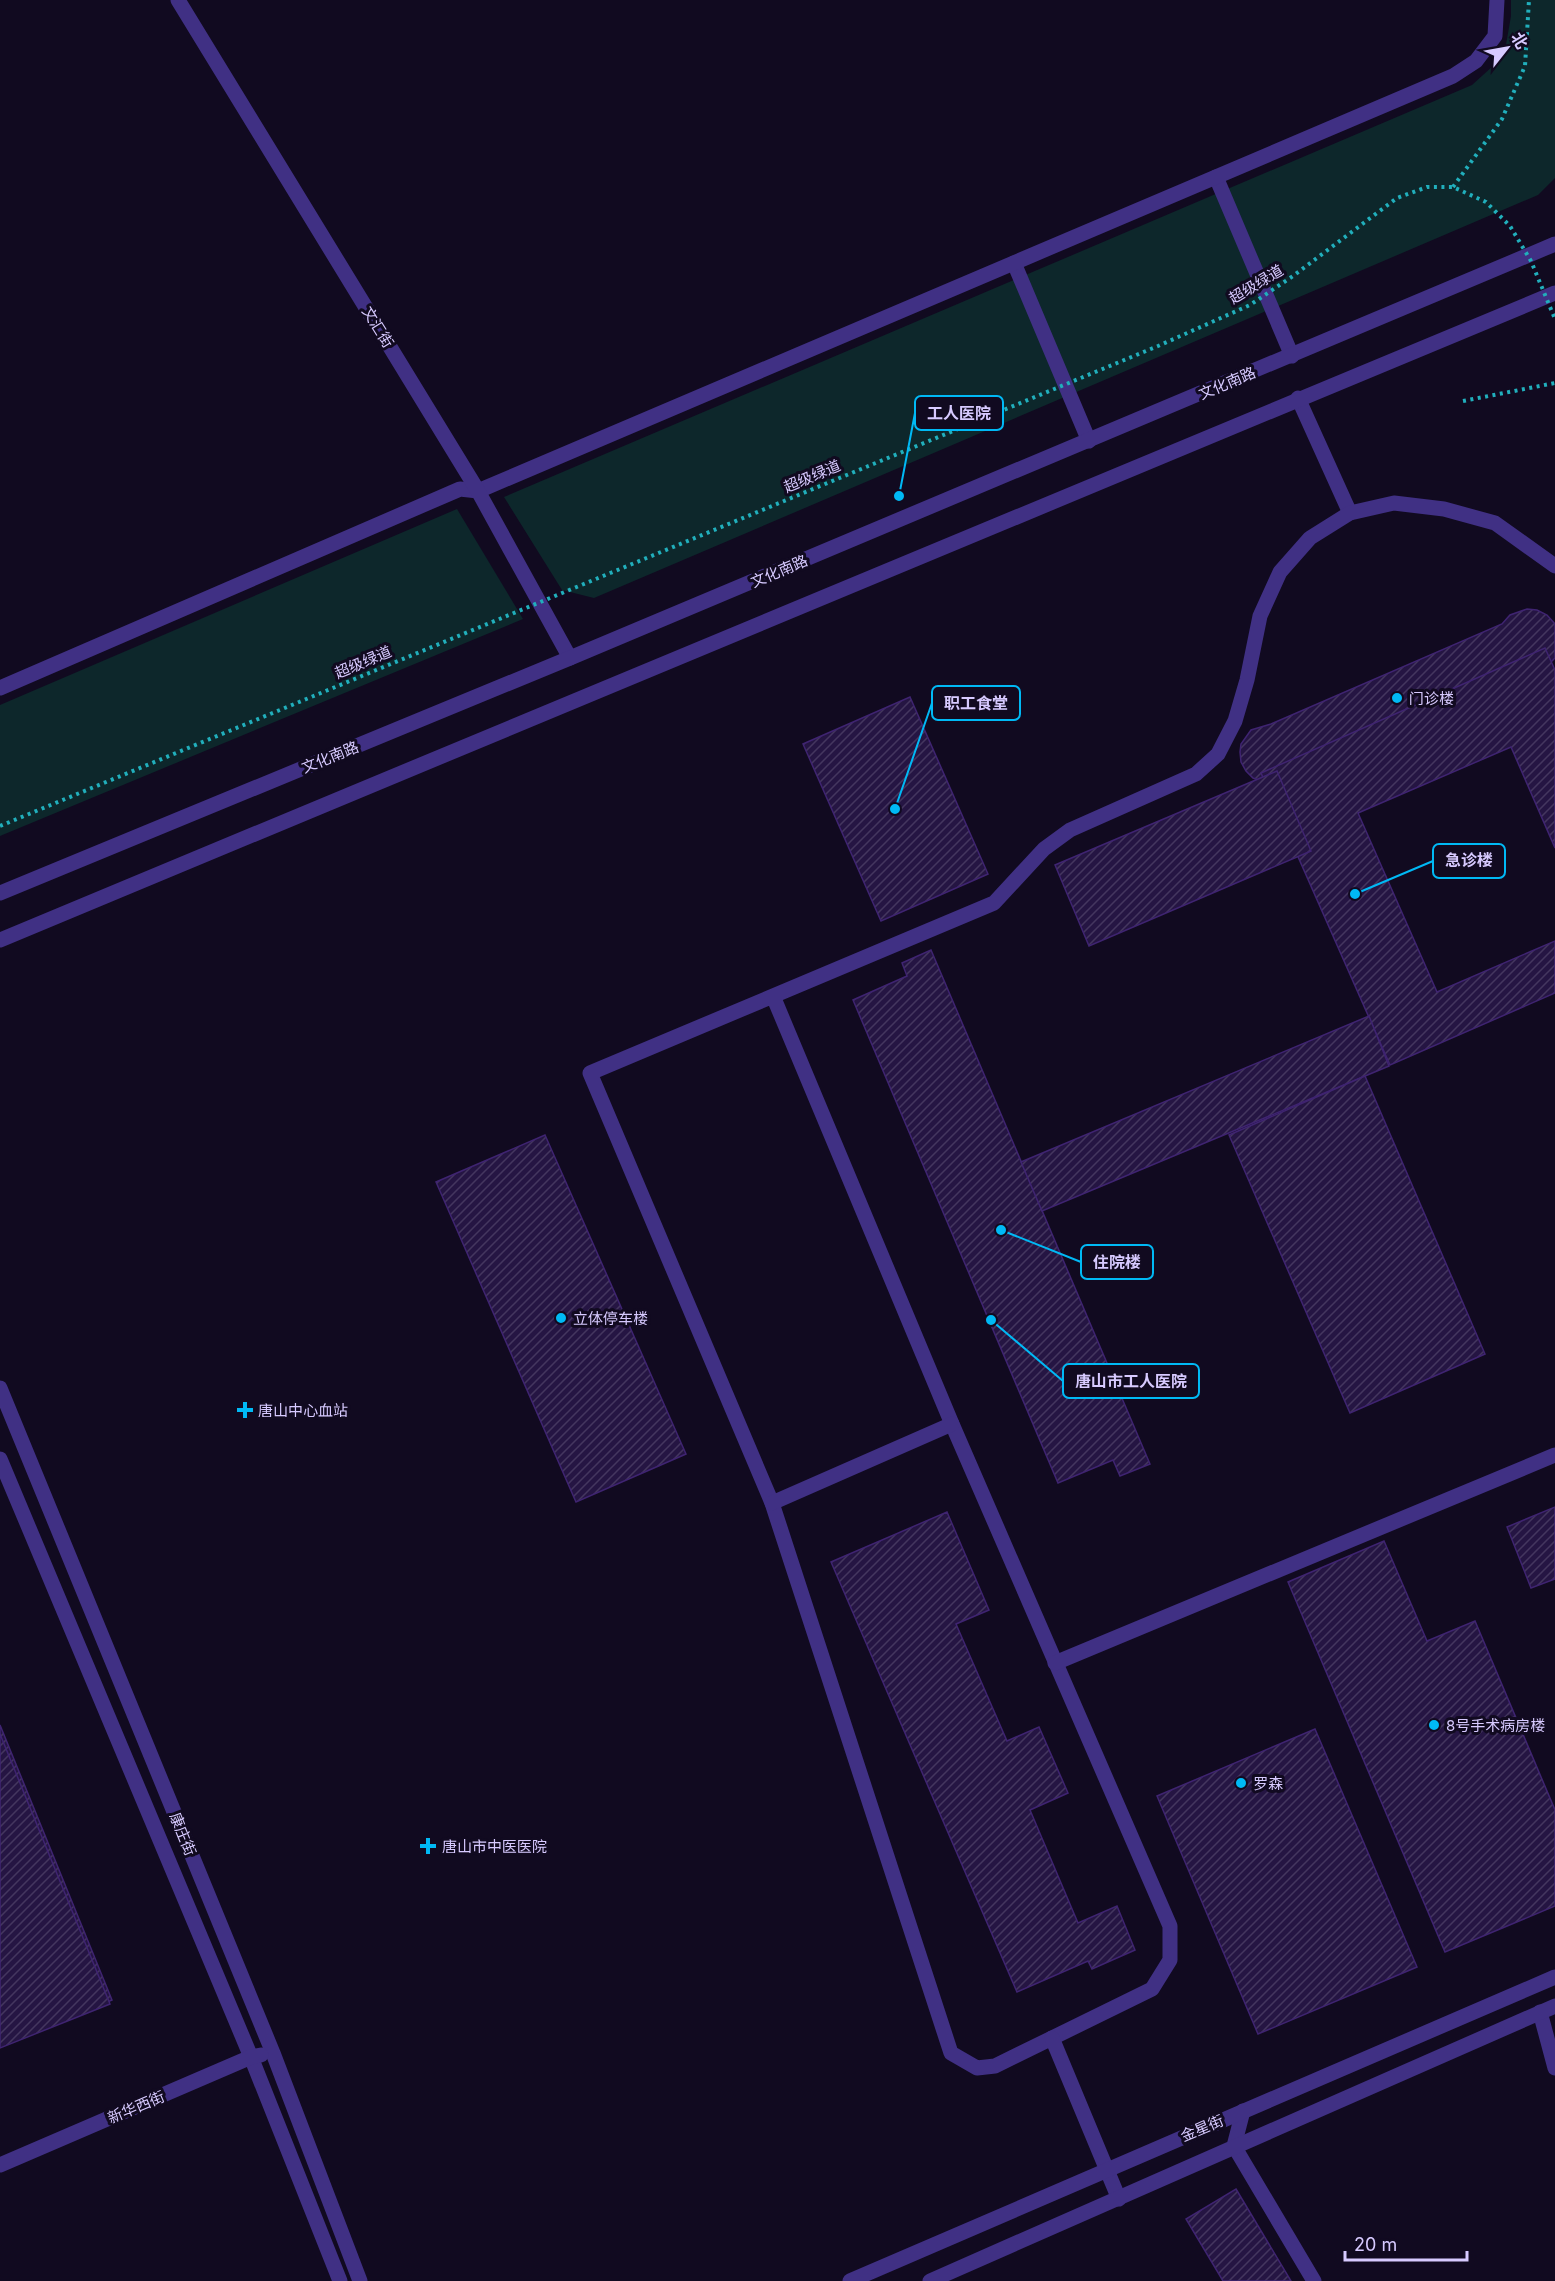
<svg xmlns="http://www.w3.org/2000/svg" width="1555" height="2281" font-family="Inter,'Noto Sans SC',sans-serif">
<style>
.grass{fill:#0d272b}
.building{fill:url(#building-hatch);stroke:#3f2471;stroke-width:1.5}
.lines{fill:none;stroke-linecap:round;stroke-linejoin:round}
.path{stroke:#21afbc;stroke-width:4;stroke-dasharray:3 4.5;stroke-linecap:butt}
.service{stroke:#403084;stroke-width:15}
.minor{stroke:#403084;stroke-width:15}
.tertiary{stroke:#403084;stroke-width:15}
.path-bridge{stroke:#21afbc;stroke-width:4;stroke-dasharray:3 4.5;stroke-linecap:butt}
.poi-dot{fill:#00b9f5;stroke:#110a20;stroke-width:2}
.labels{text-anchor:middle;dominant-baseline:central;stroke-width:6;stroke-linejoin:round;paint-order:stroke}
.street-label{font-size:15px;fill:#d7caff;stroke:#110a20}
.poi-label{font-size:15px;fill:#d7caff;stroke:#110a20;text-anchor:start}
.leader{fill:none;stroke:#00b9f5;stroke-width:2}
.callout-dot{fill:#00b9f5;stroke:#110a20;stroke-width:2}
.callout{fill:#110a20;stroke:#00b9f5;stroke-width:2}
.callout-label{font-size:16px;text-anchor:middle;font-weight:bold;fill:#d7caff}
</style>
<defs>
<pattern id="building-hatch" width="6" height="6" patternUnits="userSpaceOnUse" patternTransform="scale(1.5)"><rect width="6" height="6" fill="#251543"/><path d="M-1 1l2-2M0 6l6-6M5 7l2-2" fill="none" stroke="#44365f"/></pattern>
</defs>
<rect width="100%" height="100%" fill="#110a20"/>
<g class="grass">
<path d="M 1511,0 L 1555,0 L 1555,178 L 1538,195 L 594,598 L 562,590 L 504,497 L 1472,85 L 1504,56 L 1511,16 Z"/>
<path d="M 457,509 L 523,619 L 0,836 L 0,705 Z"/>
</g>
<g class="building">
<path d="M 1527,609 L 1537,610 L 1547,615 L 1555,624 L 1555,658 L 1544,669 L 1534,673 L 1523,673 L 1292,772 L 1281,781 L 1266,783 L 1253,778 L 1246,771 L 1241,762 L 1240,752 L 1241,744 L 1251,730 L 1271,724 L 1502,624 L 1510,615 Z"/>
<path d="M 1545,648 L 1555,670 L 1555,848 L 1511,747 L 1358,813 L 1437,992 L 1555,941 L 1555,993 L 1390,1065 L 1261,773 Z"/>
<path d="M 910,697 L 988,874 L 881,921 L 803,744 Z"/>
<path d="M 1277,771 L 1311,851 L 1089,946 L 1055,865 Z"/>
<path d="M 931,950 L 1150,1464 L 1120,1476 L 1113,1460 L 1058,1483 L 853,1000 L 907,976 L 902,963 Z"/>
<path d="M 1369,1016 L 1389,1066 L 1042,1211 L 1021,1162 Z"/>
<path d="M 1365,1076 L 1485,1354 L 1350,1413 L 1229,1135 Z"/>
<path d="M 545,1135 L 686,1454 L 576,1502 L 436,1182 Z"/>
<path d="M 1555,1507 L 1555,1579 L 1531,1588 L 1507,1527 Z"/>
<path d="M 947,1512 L 989,1610 L 956,1624 L 1007,1741 L 1039,1727 L 1068,1793 L 1030,1810 L 1078,1923 L 1117,1906 L 1135,1950 L 1092,1969 L 1088,1961 L 1017,1992 L 831,1562 Z"/>
<path d="M 1384,1541 L 1427,1641 L 1475,1621 L 1555,1810 L 1555,1906 L 1445,1952 L 1288,1582 Z"/>
<path d="M 0,1725 L 112,2000 L 14,2039 L 0,2004 Z"/>
<path d="M 1315,1729 L 1417,1967 L 1258,2034 L 1157,1796 Z"/>
<path d="M 0,1734 L 110,2004 L 0,2048 Z"/>
<path d="M 1236,2189 L 1291,2281 L 1223,2281 L 1186,2219 Z"/>
</g>
<g class="lines">
<g class="path">
<path d="M 1453,187 L 1502,119 L 1525,66 L 1529,0"/>
<path d="M 1463,401 L 1555,383"/>
</g>
<g class="service">
<path d="M 1216,177 L 1292,356"/>
<path d="M 1014,263 L 1089,441"/>
<path d="M 1298,398 L 1350,513"/>
<path d="M 0,688 L 460,489 L 478,491 L 1453,76 L 1476,61 L 1495,36 L 1497,0"/>
<path d="M 773,996 L 952,1424 L 1170,1926 L 1170,1960 L 1152,1989 L 995,2066 L 977,2068 L 951,2053 L 772,1503 L 590,1073 L 994,903 L 1044,849 L 1070,830 L 1196,774 L 1218,754 L 1235,721 L 1247,680 L 1260,616 L 1280,572 L 1310,538 L 1350,513 L 1394,503 L 1444,509 L 1495,523 L 1555,566"/>
<path d="M 772,1503 L 952,1424"/>
<path d="M 1055,1663 L 1555,1455"/>
<path d="M 1540,2012 L 1555,2068"/>
<path d="M 1052,2038 L 1119,2199"/>
<path d="M 1243,2111 L 1234,2146 L 1314,2281"/>
</g>
<g class="minor">
<path d="M 178,0 L 478,491 L 570,658"/>
<path d="M 0,1388 L 273,2053 L 360,2281"/>
<path d="M 0,1459 L 251,2057 L 340,2281"/>
<path d="M 0,2165 L 251,2057 L 261,2055"/>
<path d="M 850,2281 L 1555,1977"/>
<path d="M 930,2281 L 1555,2006"/>
</g>
<g class="tertiary">
<path d="M 0,893 L 570,658 L 1555,244"/>
<path d="M 0,940 L 1555,293"/>
</g>
<path class="path-bridge" d="M 0,826 L 1158,346 L 1250,305 L 1293,276 L 1397,198 L 1427,187 L 1453,187 L 1486,202 L 1510,226 L 1531,261 L 1555,319"/>
</g>
<g class="poi-dot">
<circle cx="1397" cy="698" r="6"/>
<circle cx="561" cy="1318" r="6"/>
<path d="M242 1401h6v6h6v6h-6v6h-6v-6h-6v-6h6z"/>
<circle cx="1434" cy="1725" r="6"/>
<circle cx="1241" cy="1783" r="6"/>
<path d="M425 1837h6v6h6v6h-6v6h-6v-6h-6v-6h6z"/>
</g>
<g class="labels">
<g class="street-label">
<text transform="translate(1256 284) rotate(-31)">超级绿道</text>
<text transform="translate(378 327) rotate(58)">文汇街</text>
<text transform="translate(1227 383) rotate(-23)">文化南路</text>
<text transform="translate(812 476) rotate(-23)">超级绿道</text>
<text transform="translate(779 571) rotate(-23)">文化南路</text>
<text transform="translate(363 662) rotate(-23)">超级绿道</text>
<text transform="translate(330 757) rotate(-22)">文化南路</text>
<text transform="translate(183 1834) rotate(68)">康庄街</text>
<text transform="translate(136 2107) rotate(-23)">新华西街</text>
<text transform="translate(1202 2128) rotate(-23)">金星街</text>
</g>
<g class="poi-label">
<text x="1409" y="698">门诊楼</text>
<text x="573" y="1318">立体停车楼</text>
<text x="258" y="1410">唐山中心血站</text>
<text x="1446" y="1725">8号手术病房楼</text>
<text x="1253" y="1783">罗森</text>
<text x="442" y="1846">唐山市中医医院</text>
</g>
</g>
<path class="leader" d="M899 496L915 413M895 809L932 703M1355 894L1433 861M1001 1230L1081 1262M991 1320L1063 1381"/>
<g class="callout-dot">
<circle cx="899" cy="496" r="6"/>
<circle cx="895" cy="809" r="6"/>
<circle cx="1355" cy="894" r="6"/>
<circle cx="1001" cy="1230" r="6"/>
<circle cx="991" cy="1320" r="6"/>
</g>
<g class="callout">
<rect x="915" y="396" width="88" height="34" rx="6"/>
<rect x="932" y="686" width="88" height="34" rx="6"/>
<rect x="1433" y="844" width="72" height="34" rx="6"/>
<rect x="1081" y="1245" width="72" height="34" rx="6"/>
<rect x="1063" y="1364" width="136" height="34" rx="6"/>
</g>
<g class="callout-label">
<text x="959" y="419">工人医院</text>
<text x="976" y="709">职工食堂</text>
<text x="1469" y="866">急诊楼</text>
<text x="1117" y="1268">住院楼</text>
<text x="1131" y="1387">唐山市工人医院</text>
</g>
<g transform="translate(1507 48) rotate(59)" stroke="#110a20" stroke-width="4.5" paint-order="stroke">
<path d="M0-4.5L10 22L0 15L-10 22Z" fill="#d7caff"/>
<text y="-9" font-size="16" font-weight="bold" text-anchor="middle" fill="#d7caff">北</text>
</g>
<path d="M1345 2251v9h122v-9" fill="none" stroke="#d7caff" stroke-width="3"/>
<text x="1354" y="2251" font-size="18" fill="#d7caff" stroke="#110a20" stroke-width="4.5" paint-order="stroke">20 m</text>
</svg>
